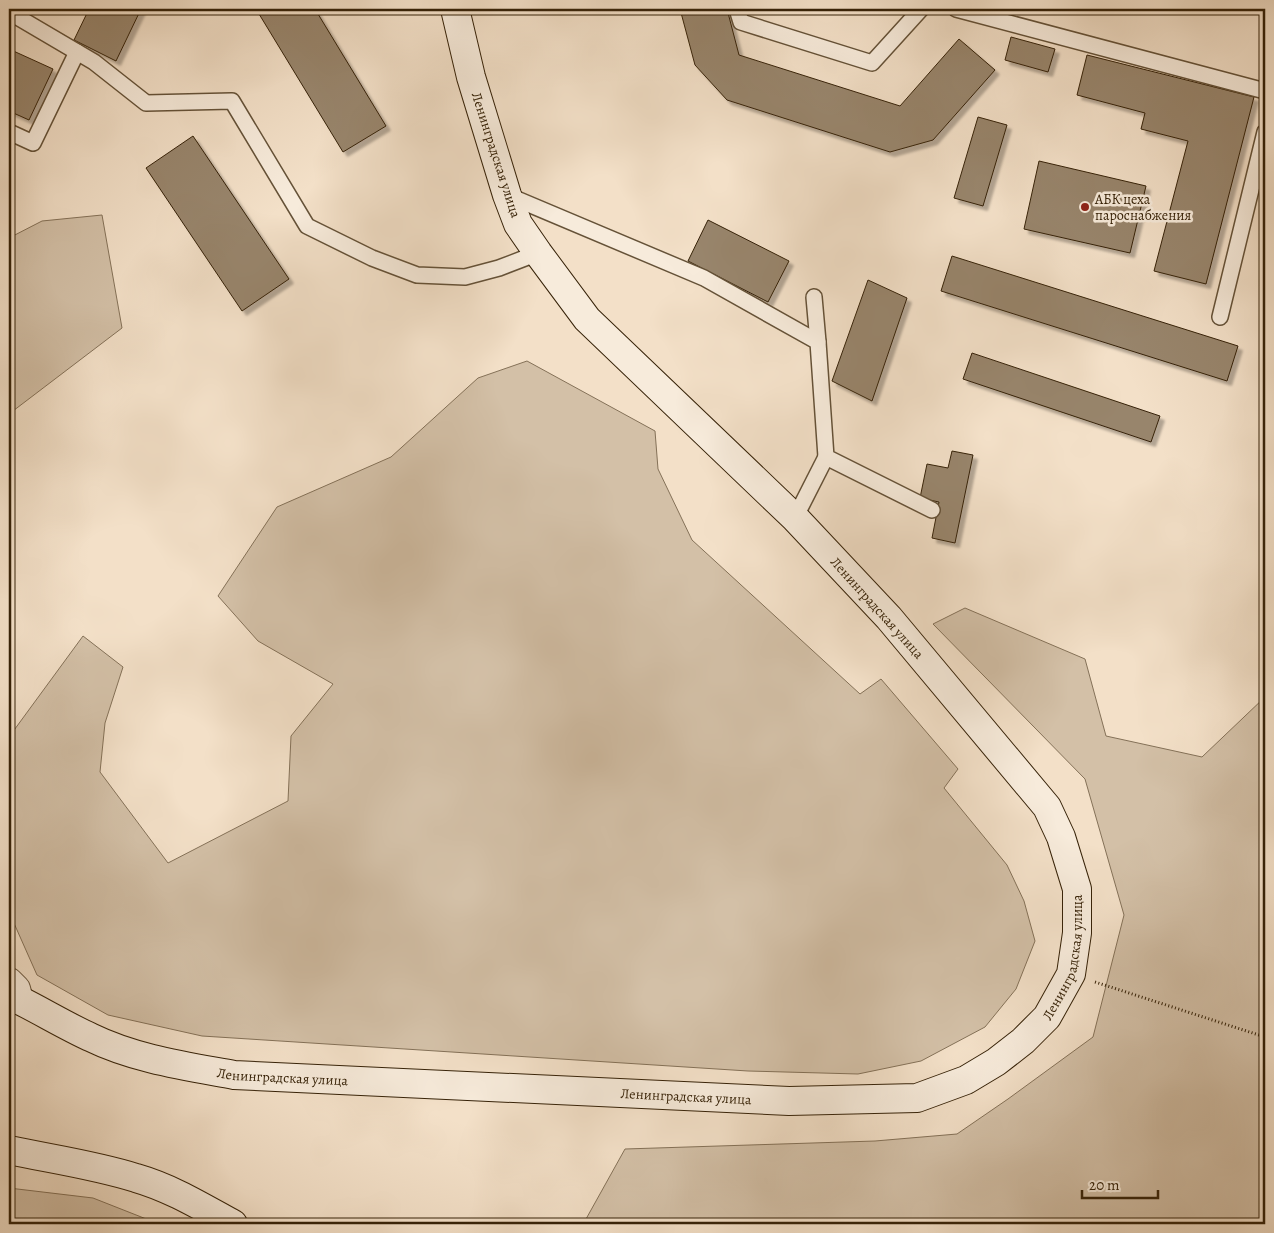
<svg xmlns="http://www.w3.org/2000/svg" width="1274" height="1233" font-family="Alegreya,serif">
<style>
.green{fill:#d3c0a7;stroke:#847158}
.building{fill:#98856c;stroke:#362208;filter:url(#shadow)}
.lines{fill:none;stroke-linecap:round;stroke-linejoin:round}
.lane-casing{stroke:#655238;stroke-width:18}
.street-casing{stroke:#655238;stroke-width:30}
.secondary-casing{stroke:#362208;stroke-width:30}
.path{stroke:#362208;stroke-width:3;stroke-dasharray:1 2.5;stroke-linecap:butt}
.lane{stroke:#f7ebdb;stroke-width:15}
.street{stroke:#f7ebdb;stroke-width:28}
.secondary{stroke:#f7ebdb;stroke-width:28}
.poi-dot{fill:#8f2418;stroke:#f7ebdb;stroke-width:2}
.labels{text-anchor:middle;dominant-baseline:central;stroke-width:5;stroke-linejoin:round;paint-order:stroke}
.street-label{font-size:14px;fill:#362208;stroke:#f7ebdb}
.poi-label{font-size:14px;fill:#362208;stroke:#f7ebdb;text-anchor:start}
</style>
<defs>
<filter id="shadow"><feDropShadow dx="4.5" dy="4.5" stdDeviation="1" flood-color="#0004"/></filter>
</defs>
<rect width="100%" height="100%" fill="#f3e0c8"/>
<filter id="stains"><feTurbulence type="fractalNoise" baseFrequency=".004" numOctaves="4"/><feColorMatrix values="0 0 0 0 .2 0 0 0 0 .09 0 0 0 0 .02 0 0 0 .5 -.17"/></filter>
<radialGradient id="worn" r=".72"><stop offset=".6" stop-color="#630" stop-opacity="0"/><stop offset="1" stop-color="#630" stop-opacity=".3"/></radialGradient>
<g class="green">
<path d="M 102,215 L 122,328 L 9,414 L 9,238 L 42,221 Z"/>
<path d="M 527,361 L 655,431 L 658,469 L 692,540 L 860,694 L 881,679 L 958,769 L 944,788 L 1007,865 L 1024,901 L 1035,941 L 1016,989 L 985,1027 L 921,1061 L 858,1074 L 748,1071 L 202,1036 L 108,1015 L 37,975 L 9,912 L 9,737 L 83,636 L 123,667 L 105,723 L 100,772 L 168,863 L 288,801 L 291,736 L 333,684 L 258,641 L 218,596 L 277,507 L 391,457 L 478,378 Z"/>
<path d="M 965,608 L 1085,659 L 1106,736 L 1202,757 L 1265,697 L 1265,1224 L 578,1224 L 586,1219 L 625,1149 L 875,1141 L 957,1134 L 1008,1099 L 1093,1037 L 1124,915 L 1085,779 L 933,624 Z"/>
<path d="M 9,1188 L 93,1198 L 159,1224 L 9,1224 Z"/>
</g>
<g class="building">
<path d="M 89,9 L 141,9 L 116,61 L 74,40 Z"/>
<path d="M 256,9 L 315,9 L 386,126 L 343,152 Z"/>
<path d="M 680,9 L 727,9 L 739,55 L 900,106 L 959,39 L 995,70 L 933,140 L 890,152 L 727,100 L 695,65 Z"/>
<path d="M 1011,37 L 1055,49 L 1048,72 L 1005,60 Z"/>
<path d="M 9,49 L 53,69 L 29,120 L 9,111 Z"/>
<path d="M 1087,55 L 1254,97 L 1206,284 L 1154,271 L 1188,141 L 1141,129 L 1145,113 L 1077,95 Z"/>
<path d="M 978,117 L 1007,125 L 983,206 L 954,198 Z"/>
<path d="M 193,136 L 289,279 L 242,311 L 146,168 Z"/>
<path d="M 1039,161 L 1146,186 L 1130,253 L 1024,229 Z"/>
<path d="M 708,220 L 789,261 L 768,302 L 688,261 Z"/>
<path d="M 952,256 L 1238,346 L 1227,381 L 941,291 Z"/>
<path d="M 868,280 L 907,298 L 872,401 L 832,381 Z"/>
<path d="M 972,353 L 1160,416 L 1151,442 L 963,379 Z"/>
<path d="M 952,451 L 973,455 L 955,543 L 932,538 L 939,502 L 920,498 L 927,464 L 948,468 Z"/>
</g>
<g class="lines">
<defs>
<g id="lane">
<path d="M 737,9 L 741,22 L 872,63 L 921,9"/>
<path d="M 956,9 L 1265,91"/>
<path d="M 9,12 L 94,62 L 146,103 L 232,101 L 307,226 L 372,258 L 417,275 L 465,277 L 499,268 L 538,253"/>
<path d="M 9,132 L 33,143 L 77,52"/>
<path d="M 507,195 L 704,278 L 818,342 L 826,457 L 932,510"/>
<path d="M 814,297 L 818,342"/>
<path d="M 1220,317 L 1265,132"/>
<path d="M 795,518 L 826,457"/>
</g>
<path id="street" d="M 9,982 L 16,989 L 19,1000"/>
<g id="secondary">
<path id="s1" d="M 9,999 L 19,1000 C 43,1012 66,1026 90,1037 C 135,1059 185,1066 234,1075 L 789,1101 L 917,1098 L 966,1080 L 996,1062 L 1023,1041 L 1047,1017 L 1071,974 L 1077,933 L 1077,889 L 1061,837 L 1047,807 L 889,618 L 795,518 L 587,319 L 538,253 L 518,224 L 507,195 L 471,77 L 455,9"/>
<path d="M 9,1150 C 51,1159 95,1165 136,1178 C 171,1188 202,1207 233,1224"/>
</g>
</defs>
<use href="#lane" class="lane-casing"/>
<use href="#street" class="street-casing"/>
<use href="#secondary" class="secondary-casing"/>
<path class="path" d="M 1095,982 L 1265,1037"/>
<use href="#lane" class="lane"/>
<use href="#street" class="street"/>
<use href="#secondary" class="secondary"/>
</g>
<circle class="poi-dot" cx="1085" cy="207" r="5"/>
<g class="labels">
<g class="street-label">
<text transform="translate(496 155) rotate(72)">Ленинградская улица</text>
<text transform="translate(877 608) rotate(48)">Ленинградская улица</text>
<text stroke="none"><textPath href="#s1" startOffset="1142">Ленинградская улица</textPath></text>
<text stroke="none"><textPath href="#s1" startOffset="288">Ленинградская улица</textPath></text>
<text stroke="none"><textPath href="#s1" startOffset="692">Ленинградская улица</textPath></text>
</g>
<g class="poi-label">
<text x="1095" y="199">АБК цеха<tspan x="1095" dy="16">пароснабжения</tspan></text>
</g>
</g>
<rect width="1274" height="1233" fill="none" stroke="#f3e0c8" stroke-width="30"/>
<rect x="10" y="10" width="1254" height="1213" fill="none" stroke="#362208" stroke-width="2.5"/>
<rect x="15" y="15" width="1244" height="1203" fill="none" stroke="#362208"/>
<path d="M1082 1190v8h76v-8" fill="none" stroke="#362208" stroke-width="2.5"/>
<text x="1089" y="1190" font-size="15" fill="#362208" stroke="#f7ebdb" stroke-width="4" paint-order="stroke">20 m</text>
<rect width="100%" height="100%" filter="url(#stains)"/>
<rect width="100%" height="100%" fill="url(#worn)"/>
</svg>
